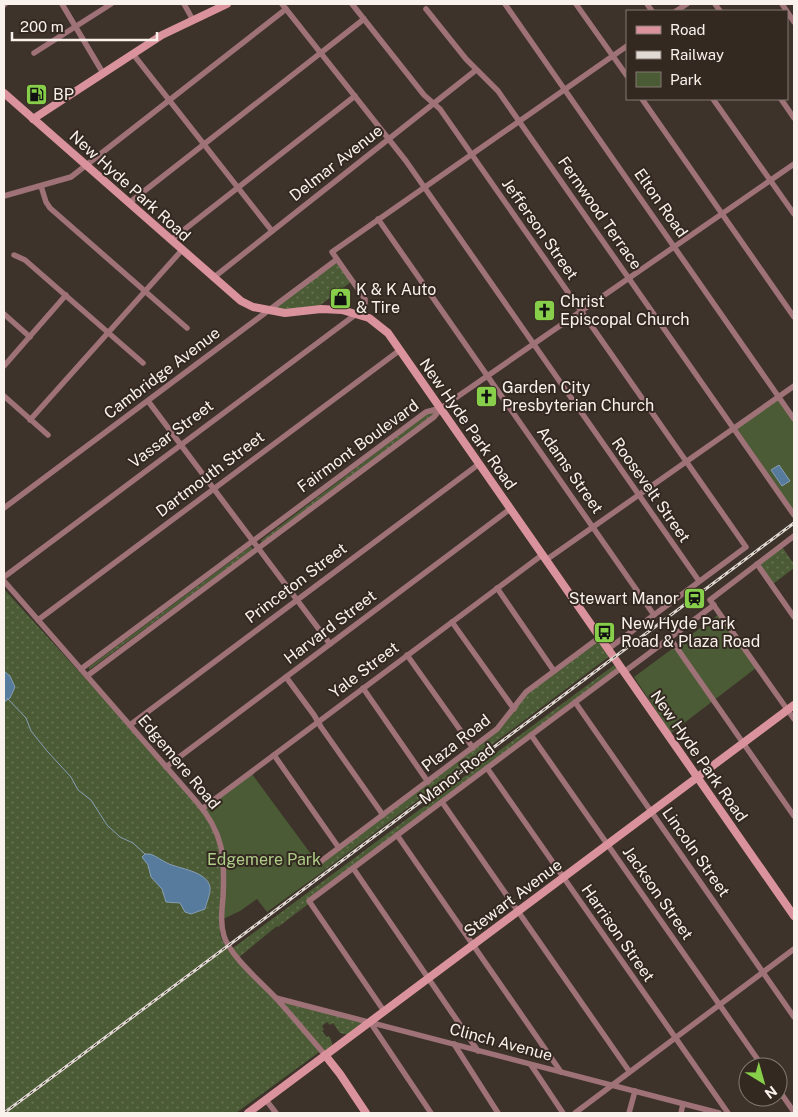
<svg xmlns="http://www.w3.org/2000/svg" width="798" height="1117" font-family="'Public Sans',sans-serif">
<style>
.grass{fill:url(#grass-dots)}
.park{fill:#4b5b35}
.water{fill:#567b9d;stroke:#879eb5}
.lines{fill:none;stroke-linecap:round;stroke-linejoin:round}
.stream{stroke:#879eb5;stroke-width:1}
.street{stroke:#9f7278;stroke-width:5.5}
.secondary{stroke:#da939d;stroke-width:8}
.rail-casing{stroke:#e1d9d3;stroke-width:3}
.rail{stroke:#342921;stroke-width:1;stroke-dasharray:4;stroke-linecap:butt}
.labels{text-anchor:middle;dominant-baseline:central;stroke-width:4;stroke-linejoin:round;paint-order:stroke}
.poi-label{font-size:16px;fill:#f9f1ec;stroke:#342921;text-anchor:start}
.street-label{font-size:16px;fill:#f9f1ec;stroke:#342921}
.park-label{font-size:16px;fill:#afcd88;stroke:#342921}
</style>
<defs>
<pattern id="grass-dots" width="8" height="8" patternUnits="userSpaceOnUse" patternTransform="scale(1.25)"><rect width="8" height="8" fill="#4b5b35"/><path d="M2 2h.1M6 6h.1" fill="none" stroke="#667352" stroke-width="1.8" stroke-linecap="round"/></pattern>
</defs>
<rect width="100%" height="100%" fill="#3e332b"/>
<g class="grass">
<path d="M 336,261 L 351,282 L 315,309 L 272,310 Z"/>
<path d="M 431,411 L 434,413 L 433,415 L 263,542 L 260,541 Z"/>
<path d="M 780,544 L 794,564 L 794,568 L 773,584 L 757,561 Z"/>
<path d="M 250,547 L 252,547 L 252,550 L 89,670 L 89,667 Z"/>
<path d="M 4,589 L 203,808 L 212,823 L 224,870 L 220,934 L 222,940 L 229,951 L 617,663 L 620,668 L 278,927 L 277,926 L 238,958 L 276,999 L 366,1023 L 349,1035 L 340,1033 L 333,1023 L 330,1025 L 327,1022 L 322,1026 L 324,1030 L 322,1031 L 327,1037 L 329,1036 L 331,1040 L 333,1048 L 325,1053 L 322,1050 L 236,1113 L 4,1113 Z"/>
<path d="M 599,637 L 611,655 L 325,870 L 321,863 L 502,726 L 525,694 Z"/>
</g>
<g class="park">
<path d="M 779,399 L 794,421 L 794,511 L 736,428 Z"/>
<path d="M 718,615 L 756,668 L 671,733 L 634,677 Z"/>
<path d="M 252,774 L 319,865 L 321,863 L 325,870 L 267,912 L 257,899 L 240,911 L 221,920 L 223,855 L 203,810 Z"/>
</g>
<g class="water">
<path d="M 779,465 L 790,481 L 782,486 L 771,470 Z"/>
<path d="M 4,671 L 10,676 L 15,687 L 10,698 L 4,702 Z"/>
<path d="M 145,854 L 150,854 C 156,856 161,860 167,863 C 179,869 207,871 210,887 C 211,893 206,904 205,909 L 191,914 L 185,912 L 180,903 L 166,902 L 162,889 L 151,877 L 148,865 L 142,857 Z"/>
</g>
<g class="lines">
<path class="stream" d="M 7,698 L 26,718 L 31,731 L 47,751 L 71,777 L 78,790 L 91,800 L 107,825 L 120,837 L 133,843 L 145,854"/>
<g class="street">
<path d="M 62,4 L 103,73"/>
<path d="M 184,4 L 193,20"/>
<path d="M 282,4 L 406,161 L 699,581"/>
<path d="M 352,4 L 424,95 L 440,109 L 746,547 L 608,649"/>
<path d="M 505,4 L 794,419"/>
<path d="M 576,4 L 627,76"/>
<path d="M 647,4 L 652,11"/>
<path d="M 715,4 L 720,11"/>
<path d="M 782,4 L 794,22"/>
<path d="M 4,5 L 5,4"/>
<path d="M 426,9 L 466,59 L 498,91 L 794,515"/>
<path d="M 676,11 L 687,4"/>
<path d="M 34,53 L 111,4"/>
<path d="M 133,54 L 272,231"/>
<path d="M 642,99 L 794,317"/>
<path d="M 713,99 L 794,214"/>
<path d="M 781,99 L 794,118"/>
<path d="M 41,186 L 46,202 L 50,208 L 187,328"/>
<path d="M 4,196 L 71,177 L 286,9"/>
<path d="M 129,203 L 364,19"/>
<path d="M 378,219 L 654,615"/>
<path d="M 171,240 L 355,96"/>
<path d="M 14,255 L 25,260 L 143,363"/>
<path d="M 213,278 L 476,70"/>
<path d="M 4,314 L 30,337"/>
<path d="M 4,366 L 66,295"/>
<path d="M 4,396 L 48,435"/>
<path d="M 148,401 L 330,644"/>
<path d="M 30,420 L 182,250"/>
<path d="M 4,508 L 336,260"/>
<path d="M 794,536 L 710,600 L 794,719"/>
<path d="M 546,560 L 794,386"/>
<path d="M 757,564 L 794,617"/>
<path d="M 4,577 L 363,309 L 365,304 L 365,299 L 332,252 L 627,46"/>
<path d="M 4,581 L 196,801 C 224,833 225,858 223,897 C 222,910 220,923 224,936 C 230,956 260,981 275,997 C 292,1016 309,1036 325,1055"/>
<path d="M 497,588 L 554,671"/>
<path d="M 38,620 L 400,350"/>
<path d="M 452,622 L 514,709"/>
<path d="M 670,638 L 794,816"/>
<path d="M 407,655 L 473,748"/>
<path d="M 81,669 L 426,412 L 441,408"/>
<path d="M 624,672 L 714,605"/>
<path d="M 87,676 L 434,417 L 441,408 L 794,164"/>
<path d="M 286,677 L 314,715 L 321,727 L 383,815"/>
<path d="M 363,688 L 428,782"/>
<path d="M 575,702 L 794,1017"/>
<path d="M 130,725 L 479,464"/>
<path d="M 531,735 L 763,1067"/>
<path d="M 274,755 L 339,848"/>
<path d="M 166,767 L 510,509"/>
<path d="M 487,768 L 728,1113"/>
<path d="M 442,802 L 629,1071"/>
<path d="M 203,808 L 542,555"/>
<path d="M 397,835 L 561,1072"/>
<path d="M 320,862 L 497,729 L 526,692 L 600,637"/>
<path d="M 353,868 L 478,1051"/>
<path d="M 276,998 L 719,1113"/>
<path d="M 384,1011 L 309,901 L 621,668"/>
<path d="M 370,1022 L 431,1113"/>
<path d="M 454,1044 L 498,1113"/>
<path d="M 531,1065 L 563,1113"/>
<path d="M 778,1089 L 794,1112"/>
<path d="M 266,1100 L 276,1113"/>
<path d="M 575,1113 L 794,949"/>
<path d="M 629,1113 L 635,1091"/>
<path d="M 681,1113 L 683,1104"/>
</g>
<g class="secondary">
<path d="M 4,93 L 241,301 L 253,307 L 285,313 L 321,309 L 342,310 L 369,318 L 388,333 L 794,916"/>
<path d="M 33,119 L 162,35 L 227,4"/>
<path d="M 325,1055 L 340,1074 L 366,1113"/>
<path d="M 248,1113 L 794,705"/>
</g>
<defs>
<path id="rail" d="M 4,1113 L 794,523"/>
</defs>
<use href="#rail" class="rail-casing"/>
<use href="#rail" class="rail"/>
</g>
<defs>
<symbol id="fuel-square" viewBox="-11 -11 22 22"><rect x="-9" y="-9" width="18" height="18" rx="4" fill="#87cf4a" stroke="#342921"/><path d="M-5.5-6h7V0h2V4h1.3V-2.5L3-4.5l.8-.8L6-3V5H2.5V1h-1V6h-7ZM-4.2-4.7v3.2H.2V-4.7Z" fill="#111"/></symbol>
<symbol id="shop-square" viewBox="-11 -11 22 22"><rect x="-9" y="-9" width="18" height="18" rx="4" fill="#87cf4a" stroke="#342921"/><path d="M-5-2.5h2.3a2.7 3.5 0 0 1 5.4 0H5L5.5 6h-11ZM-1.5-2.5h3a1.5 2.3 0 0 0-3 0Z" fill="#111"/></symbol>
<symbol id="church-square" viewBox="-11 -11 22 22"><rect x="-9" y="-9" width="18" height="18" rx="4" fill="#87cf4a" stroke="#342921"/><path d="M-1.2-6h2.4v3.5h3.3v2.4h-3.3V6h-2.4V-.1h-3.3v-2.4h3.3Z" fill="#111"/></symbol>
<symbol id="station-square" viewBox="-11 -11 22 22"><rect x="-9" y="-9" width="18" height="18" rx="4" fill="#87cf4a" stroke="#342921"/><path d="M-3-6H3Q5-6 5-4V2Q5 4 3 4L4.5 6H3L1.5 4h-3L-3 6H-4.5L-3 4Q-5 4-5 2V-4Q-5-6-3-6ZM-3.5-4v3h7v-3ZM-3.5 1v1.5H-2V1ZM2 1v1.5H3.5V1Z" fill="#111"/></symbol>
<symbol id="bus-square" viewBox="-11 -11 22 22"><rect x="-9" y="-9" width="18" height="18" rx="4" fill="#87cf4a" stroke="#342921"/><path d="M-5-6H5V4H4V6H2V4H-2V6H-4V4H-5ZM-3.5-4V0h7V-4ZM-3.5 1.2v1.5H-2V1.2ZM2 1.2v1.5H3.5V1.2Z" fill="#111"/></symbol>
</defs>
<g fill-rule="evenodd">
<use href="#fuel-square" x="24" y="82" width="25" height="25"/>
<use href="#shop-square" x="328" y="286" width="25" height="25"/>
<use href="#church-square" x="532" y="298" width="25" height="25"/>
<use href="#church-square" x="474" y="384" width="25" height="25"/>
<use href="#station-square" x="682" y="586" width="25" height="25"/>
<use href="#bus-square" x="592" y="620" width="25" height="25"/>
</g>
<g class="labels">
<g class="poi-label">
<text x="53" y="94">BP</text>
<text x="356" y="289">K &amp; K Auto<tspan x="356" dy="18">&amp; Tire</tspan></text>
<text x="560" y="301">Christ<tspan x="560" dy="18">Episcopal Church</tspan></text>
<text x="502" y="387">Garden City<tspan x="502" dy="18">Presbyterian Church</tspan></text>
<text x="679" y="598" text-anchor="end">Stewart Manor</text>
<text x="621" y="623">New Hyde Park<tspan x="621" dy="18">Road &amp; Plaza Road</tspan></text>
</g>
<g class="street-label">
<text transform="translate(336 163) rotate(-38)">Delmar Avenue</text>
<text transform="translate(130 186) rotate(42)">New Hyde Park Road</text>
<text transform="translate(661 203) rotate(55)">Elton Road</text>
<text transform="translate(600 213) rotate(55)">Fernwood Terrace</text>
<text transform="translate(540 229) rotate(55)">Jefferson Street</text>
<text transform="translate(162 373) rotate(-37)">Cambridge Avenue</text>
<text transform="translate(468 424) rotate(55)">New Hyde Park Road</text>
<text transform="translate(171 434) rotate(-37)">Vassar Street</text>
<text transform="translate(358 446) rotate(-36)">Fairmont Boulevard</text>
<text transform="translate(570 470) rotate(55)">Adams Street</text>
<text transform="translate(210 474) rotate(-37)">Dartmouth Street</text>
<text transform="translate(651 490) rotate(55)">Roosevelt Street</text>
<text transform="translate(296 583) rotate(-37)">Princeton Street</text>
<text transform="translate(330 627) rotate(-37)">Harvard Street</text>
<text transform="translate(364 670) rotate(-37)">Yale Street</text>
<text transform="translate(456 743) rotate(-38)">Plaza Road</text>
<text transform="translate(699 756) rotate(55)">New Hyde Park Road</text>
<text transform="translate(179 762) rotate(50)">Edgemere Road</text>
<text transform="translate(457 774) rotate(-37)">Manor Road</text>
<text transform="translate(696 852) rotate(55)">Lincoln Street</text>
<text transform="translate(658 893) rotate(55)">Jackson Street</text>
<text transform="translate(513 898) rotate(-37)">Stewart Avenue</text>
<text transform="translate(618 933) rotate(55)">Harrison Street</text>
<text transform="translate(501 1042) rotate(15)">Clinch Avenue</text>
</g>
<g class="park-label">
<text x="264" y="859">Edgemere Park</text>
</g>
</g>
<rect width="798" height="1117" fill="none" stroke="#f9f1ec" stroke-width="10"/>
<rect x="626" y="10" width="162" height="90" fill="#342921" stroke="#837972"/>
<rect x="636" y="26" width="25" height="8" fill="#da939d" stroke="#837972"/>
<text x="670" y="35" font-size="15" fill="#f9f1ec">Road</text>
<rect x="636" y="51" width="25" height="8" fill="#e1d9d3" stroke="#837972"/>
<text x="670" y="60" font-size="15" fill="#f9f1ec">Railway</text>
<rect x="636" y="72" width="25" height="15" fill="#4b5b35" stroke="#837972"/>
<text x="670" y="85" font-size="15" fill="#f9f1ec">Park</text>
<g transform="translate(763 1082) rotate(143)"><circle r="24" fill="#342921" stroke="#837972"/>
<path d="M0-4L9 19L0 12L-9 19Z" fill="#87cf4a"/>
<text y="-8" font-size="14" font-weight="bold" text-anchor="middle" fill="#f9f1ec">N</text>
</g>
<path d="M12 32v8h145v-8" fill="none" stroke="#f9f1ec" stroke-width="2.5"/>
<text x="20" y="32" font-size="15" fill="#f9f1ec" stroke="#342921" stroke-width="4" paint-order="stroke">200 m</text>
</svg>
